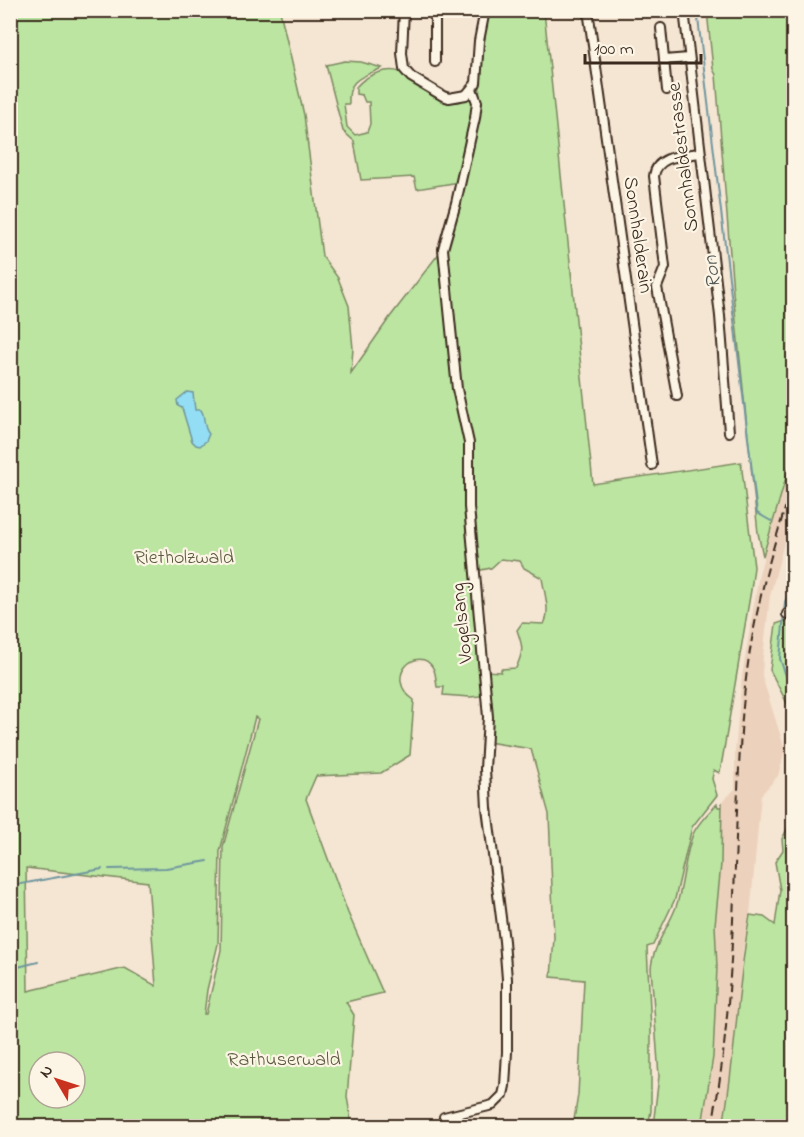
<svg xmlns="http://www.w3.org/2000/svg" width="804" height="1137" font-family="'Indie Flower',sans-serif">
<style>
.built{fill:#ecd2bd}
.green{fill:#bbe5a1;stroke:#7b8860;stroke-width:1.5;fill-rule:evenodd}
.water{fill:#93def4;stroke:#70969e;stroke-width:1.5}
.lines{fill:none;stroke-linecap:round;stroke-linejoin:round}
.stream{stroke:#70969e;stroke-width:2}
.minor-casing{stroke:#3b2a1e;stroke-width:12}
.minor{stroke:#fcf5e5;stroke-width:8}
.rail{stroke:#3b2a1e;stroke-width:2;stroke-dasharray:9 4.5;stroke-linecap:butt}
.labels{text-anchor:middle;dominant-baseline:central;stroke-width:4.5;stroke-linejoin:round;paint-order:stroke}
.street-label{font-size:20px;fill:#3b2a1e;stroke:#fcf5e5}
.park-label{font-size:20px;fill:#5b593f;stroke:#fcf5e5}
.water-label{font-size:21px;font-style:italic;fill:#515754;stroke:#fcf5e5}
</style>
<rect width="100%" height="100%" fill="#f5e5d3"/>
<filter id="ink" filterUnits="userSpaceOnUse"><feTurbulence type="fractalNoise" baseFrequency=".0167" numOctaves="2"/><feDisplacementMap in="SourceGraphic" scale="12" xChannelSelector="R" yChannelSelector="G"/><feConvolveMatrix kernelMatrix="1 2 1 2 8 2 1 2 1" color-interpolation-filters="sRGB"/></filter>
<g filter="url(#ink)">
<path class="built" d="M 793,454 L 793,509 L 770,596 L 763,657 L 762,676 L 785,750 L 778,776 L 761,795 L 750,915 L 743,950 L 730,1088 L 723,1126 L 702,1126 L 713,1057 L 717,967 L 715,925 L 721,864 L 722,802 L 735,789 L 735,752 L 742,676 L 759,574 Z"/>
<g class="green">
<path d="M 10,11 L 280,11 L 304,115 L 322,256 L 338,278 L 349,306 L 353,349 L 351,373 L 390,317 L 440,252 L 467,438 L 483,691 L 480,696 L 470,697 L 443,695 L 444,687 L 437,687 C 436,681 436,673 433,668 C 419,643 381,677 414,700 L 410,755 L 381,773 L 316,776 L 306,799 L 348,913 L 383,993 L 346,1002 L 354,1015 L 347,1097 L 352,1126 L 11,1126 ZM 255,717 L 258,719 L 223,847 L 221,950 L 206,1014 L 204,1014 L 207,990 L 218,944 L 220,851 ZM 26,868 L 148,882 L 156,986 L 125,968 L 28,991 ZM 39,1062 L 75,1062 L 75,1098 L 39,1098 Z"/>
<path d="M 489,11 L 544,11 L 593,484 L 741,462 L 754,567 L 751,590 L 721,767 L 719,773 L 714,770 L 712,779 L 717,795 L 692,827 L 675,899 L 653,945 L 647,947 L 651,1030 L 651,1111 L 648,1126 L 573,1126 L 578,1095 L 584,980 L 551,977 L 554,938 L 549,814 L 531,749 L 488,742 L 485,671 L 501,672 L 501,669 L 516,668 C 524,650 523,647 517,630 L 522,623 L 544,624 C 551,611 544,592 542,578 L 524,568 L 520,561 L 501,559 L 491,568 L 476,571 L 472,528 L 470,446 L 460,391 L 445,250 L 478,110 L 480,86 L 479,64 Z"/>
<path d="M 707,11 L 793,11 L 793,454 L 763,556 L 758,533 L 733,292 L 716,75 L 713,69 Z"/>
<path d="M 345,61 L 361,62 L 382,68 C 363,77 347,78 349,104 L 344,104 L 347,127 L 355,135 L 367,132 L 370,124 L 369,102 L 365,102 L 362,95 L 356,94 L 356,87 C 365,76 385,67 400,72 L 441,98 L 473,97 L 475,103 L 459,182 L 417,189 L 414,177 L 361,180 L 354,141 L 343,131 L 326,65 Z"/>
<path d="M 791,619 L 794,621 L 793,712 L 787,703 L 770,670 L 776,624 Z"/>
<path d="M 722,802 L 721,864 L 715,925 L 717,967 L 713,1057 L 702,1126 L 653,1126 L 659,1076 L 651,968 C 653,946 668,928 676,907 C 684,884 684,857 693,834 C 698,823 708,813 717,804 L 718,807 L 721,807 Z"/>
<path d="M 793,818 L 793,1126 L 723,1126 C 736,1056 737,985 750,915 L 764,917 L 775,925 L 780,890 L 775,862 L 783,850 L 782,839 Z"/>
</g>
<path class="water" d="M 187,392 L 193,393 L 195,410 L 201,410 C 206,417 202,426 209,434 L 206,441 L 200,446 L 196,445 L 192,441 L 182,408 L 178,406 L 177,400 Z"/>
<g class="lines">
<g class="stream">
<path d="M 697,10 L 757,513 L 771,521"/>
<path d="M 789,533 L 794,535"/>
<path d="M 794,581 L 785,602 L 780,659 L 794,698"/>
<path d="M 109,869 L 166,868 L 208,861"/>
<path d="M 10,886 L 102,869"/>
<path d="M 10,969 L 38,962"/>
</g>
<defs>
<g id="minor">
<path d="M 404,10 L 402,53 L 404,69 L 411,77 L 443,96 L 449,98 L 466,95 L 476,83 L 479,41 L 485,10"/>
<path d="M 435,10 L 435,62"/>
<path d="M 588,10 L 652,465"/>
<path d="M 684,10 L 720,316 L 729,432"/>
<path d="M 661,28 L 667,90"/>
<path d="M 664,60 L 689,58"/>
<path d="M 677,396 L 657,287 L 665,267 L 654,176 C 657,155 683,156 700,153"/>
<path d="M 787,614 L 794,615"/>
<path d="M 444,1117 L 493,1105 L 503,1095 L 505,1086 L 507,1052 L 507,979 L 504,941 L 487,808 L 485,769 L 488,717 L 469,507 L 469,443 L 457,389 L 443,249 L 456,203 L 475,118 L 477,102 L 472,89"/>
</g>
</defs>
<use href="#minor" class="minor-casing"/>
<use href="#minor" class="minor"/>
<path class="rail" d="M 712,1126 C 732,1022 733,916 737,810 C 739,772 740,734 744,697 C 751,622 771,551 794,480"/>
</g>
</g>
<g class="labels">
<g class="street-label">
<text transform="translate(684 157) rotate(-97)">Sonnhaldestrasse</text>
<text transform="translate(637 235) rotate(82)">Sonnhalderain</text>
<text transform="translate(463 623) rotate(-96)">Vogelsang</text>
</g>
<g class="park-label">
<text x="184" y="558">Rietholzwald</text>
<text x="284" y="1060">Rathuserwald</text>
</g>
<g class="water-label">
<text transform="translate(713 272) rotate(-97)">Ron</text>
</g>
</g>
<rect width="804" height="1137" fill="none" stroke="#fcf5e5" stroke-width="36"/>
<rect x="18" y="18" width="768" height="1101" fill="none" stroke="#3b2a1e" stroke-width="2" filter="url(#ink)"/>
<g transform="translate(57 1080) rotate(309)"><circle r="28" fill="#fcf5e5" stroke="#afa495" stroke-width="1.5"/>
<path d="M0-4.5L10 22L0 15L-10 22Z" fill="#c8321e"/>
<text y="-9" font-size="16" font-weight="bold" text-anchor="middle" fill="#3b2a1e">N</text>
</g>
<path d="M585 54v9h116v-9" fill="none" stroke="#3b2a1e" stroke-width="3"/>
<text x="594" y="54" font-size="18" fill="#3b2a1e" stroke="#fcf5e5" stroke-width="4.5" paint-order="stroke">100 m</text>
</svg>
